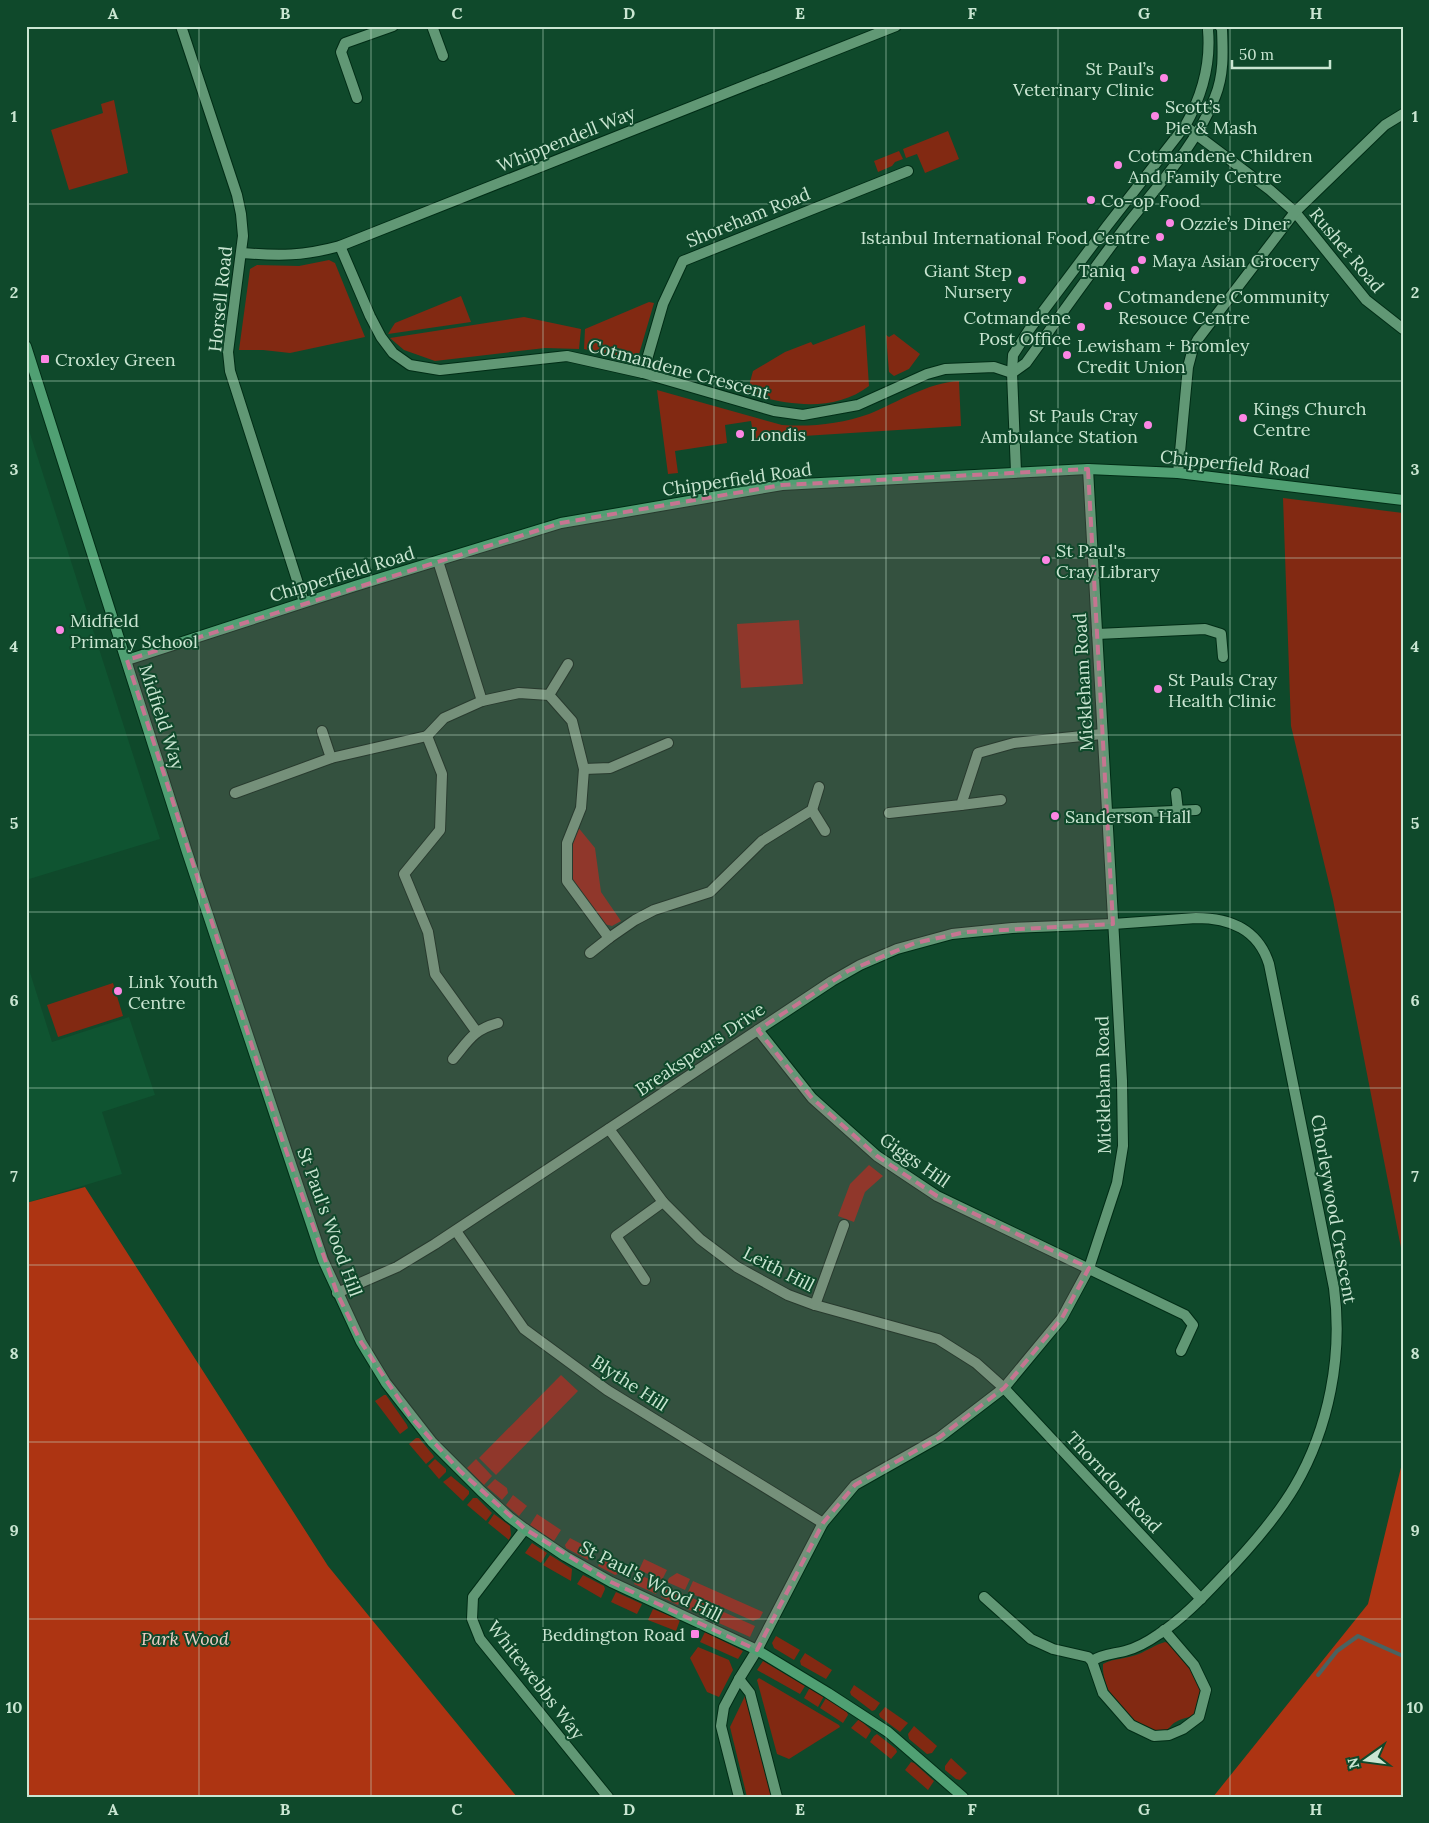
<svg xmlns="http://www.w3.org/2000/svg" width="1429" height="1823" font-family="Lora,serif">
<style>
.built{fill:#0f5431}
.green{fill:#822912}
.forest{fill:#ad3412}
.lines{fill:none;stroke-linecap:round;stroke-linejoin:round}
.stream{stroke:#496361;stroke-width:4}
.street-casing{stroke:#012d16;stroke-width:12}
.secondary-casing{stroke:#012d16;stroke-width:12}
.street{stroke:#619875;stroke-width:10}
.secondary{stroke:#50a073;stroke-width:10}
.marked{fill:#c67591;fill-opacity:0.2;stroke:#c67591;stroke-width:4;stroke-dasharray:10 6;stroke-linejoin:round}
.grid{fill:none;stroke:#cae6d2;stroke-width:1;stroke-opacity:0.55}
.poi-dot{fill:#fc86e4;stroke:#0f492b;stroke-width:2}
.labels{text-anchor:middle;dominant-baseline:central;stroke-width:4;stroke-linejoin:round;paint-order:stroke}
.poi-label{font-size:18px;fill:#cae6d2;stroke:#0f492b;text-anchor:start}
.street-label{font-size:18px;fill:#cae6d2;stroke:#0f492b}
.park-label{font-size:18px;font-style:italic;fill:#eecdc5;stroke:#0f492b}
.neatline{fill:none;stroke:#cae6d2;stroke-width:2}
.grid-label{font-size:16px;text-anchor:middle;font-weight:bold;fill:#cae6d2}
</style>
<rect width="100%" height="100%" fill="#0f492b"/>
<g class="built">
<path d="M 26,421 L 160,839 L 26,880 Z"/>
<path d="M 26,960 L 52,1042 L 129,1017 L 155,1095 L 102,1112 L 122,1174 L 26,1203 Z"/>
</g>
<g class="green">
<path d="M 114,100 L 128,173 L 69,190 L 51,130 L 103,113 L 101,104 Z"/>
<path d="M 948,131 L 959,159 L 925,173 L 917,154 L 906,158 L 903,149 Z"/>
<path d="M 899,151 L 903,159 L 895,162 L 892,166 L 878,172 L 874,161 Z"/>
<path d="M 329,260 L 335,263 L 365,337 L 290,353 L 263,350 L 239,350 L 250,269 L 257,265 L 299,266 Z"/>
<path d="M 461,296 L 471,322 L 388,334 L 395,323 Z"/>
<path d="M 649,302 L 654,303 L 637,361 L 584,349 L 585,329 Z"/>
<path d="M 524,317 L 581,329 L 579,349 L 545,348 L 435,361 L 404,350 L 390,338 Z"/>
<path d="M 865,325 L 869,386 C 834,413 785,405 747,393 L 753,371 L 785,352 L 811,342 L 813,345 Z"/>
<path d="M 894,334 L 920,354 L 909,369 L 894,376 L 889,372 L 886,335 L 889,337 Z"/>
<path d="M 959,381 L 961,426 L 788,437 L 779,436 L 754,439 L 751,421 L 725,425 L 727,443 L 675,451 L 678,473 L 668,474 L 657,390 L 782,425 C 811,427 841,424 869,414 C 898,402 927,383 959,381 Z"/>
<path d="M 1283,498 L 1403,513 L 1403,1258 L 1333,900 L 1291,726 Z"/>
<path d="M 799,620 L 803,684 L 741,688 L 737,624 Z"/>
<path d="M 577,826 L 595,848 L 601,892 L 621,921 L 612,926 L 604,924 L 572,879 L 571,846 Z"/>
<path d="M 113,983 L 123,1016 L 58,1037 L 47,1005 Z"/>
<path d="M 869,1165 L 883,1176 L 865,1192 L 854,1222 L 838,1216 L 850,1184 Z"/>
<path d="M 561,1375 L 578,1391 L 496,1475 L 479,1458 Z"/>
<path d="M 384,1395 L 386,1395 L 407,1425 L 408,1428 L 400,1434 L 375,1401 Z"/>
<path d="M 416,1438 L 419,1438 L 433,1455 L 434,1457 L 426,1464 L 409,1444 Z"/>
<path d="M 435,1459 L 446,1469 L 446,1472 L 439,1479 L 428,1466 Z"/>
<path d="M 476,1459 L 492,1476 L 484,1485 L 467,1468 Z"/>
<path d="M 451,1476 L 469,1491 L 469,1494 L 463,1501 L 443,1482 Z"/>
<path d="M 495,1479 L 507,1488 L 508,1493 L 502,1500 L 487,1487 Z"/>
<path d="M 513,1495 L 527,1506 L 519,1516 L 506,1505 Z"/>
<path d="M 473,1498 L 477,1498 L 492,1513 L 486,1521 L 467,1505 Z"/>
<path d="M 494,1514 L 510,1526 L 511,1535 L 509,1540 L 488,1523 Z"/>
<path d="M 537,1514 L 561,1530 L 554,1541 L 530,1525 Z"/>
<path d="M 570,1538 L 593,1550 L 588,1560 L 566,1548 L 565,1545 Z"/>
<path d="M 532,1543 L 547,1553 L 541,1563 L 525,1553 Z"/>
<path d="M 550,1555 L 572,1569 L 571,1581 L 543,1565 Z"/>
<path d="M 603,1556 L 622,1566 L 618,1574 L 615,1575 L 598,1566 Z"/>
<path d="M 644,1559 L 667,1570 L 662,1580 L 639,1570 Z"/>
<path d="M 677,1573 L 690,1579 L 685,1590 L 667,1582 L 669,1578 Z"/>
<path d="M 638,1574 L 660,1584 L 656,1594 L 634,1584 Z"/>
<path d="M 583,1575 L 604,1586 L 605,1589 L 601,1598 L 577,1584 Z"/>
<path d="M 693,1581 L 763,1612 L 760,1618 L 753,1621 L 688,1592 Z"/>
<path d="M 665,1586 L 683,1594 L 678,1605 L 661,1597 Z"/>
<path d="M 616,1592 L 642,1604 L 637,1614 L 611,1602 Z"/>
<path d="M 688,1596 L 755,1626 L 750,1637 L 683,1607 Z"/>
<path d="M 653,1609 L 680,1620 L 676,1631 L 648,1620 Z"/>
<path d="M 705,1632 L 743,1651 L 738,1659 L 700,1642 Z"/>
<path d="M 776,1636 L 800,1650 L 794,1660 L 774,1648 L 772,1643 Z"/>
<path d="M 1165,1642 L 1172,1644 L 1193,1673 L 1201,1689 L 1199,1705 L 1193,1716 C 1186,1718 1180,1719 1174,1723 C 1170,1726 1168,1731 1162,1732 C 1131,1733 1101,1692 1103,1664 C 1114,1658 1127,1659 1139,1654 C 1148,1650 1155,1645 1165,1642 Z"/>
<path d="M 698,1647 L 729,1660 L 733,1670 L 719,1697 L 707,1692 L 690,1658 Z"/>
<path d="M 805,1653 L 832,1670 L 826,1679 L 801,1665 L 800,1661 Z"/>
<path d="M 763,1661 L 805,1686 L 800,1694 L 757,1670 Z"/>
<path d="M 759,1678 L 839,1725 L 840,1727 L 789,1759 L 777,1754 L 757,1680 Z"/>
<path d="M 854,1685 L 880,1703 L 875,1710 L 872,1711 L 851,1695 L 850,1692 Z"/>
<path d="M 809,1689 L 811,1689 L 824,1696 L 818,1707 L 804,1698 Z"/>
<path d="M 745,1696 L 773,1797 L 747,1797 L 730,1727 Z"/>
<path d="M 826,1698 L 847,1712 L 848,1715 L 843,1723 L 820,1708 Z"/>
<path d="M 885,1707 L 908,1723 L 900,1732 L 880,1717 L 879,1714 Z"/>
<path d="M 859,1719 L 870,1729 L 871,1731 L 866,1739 L 851,1728 Z"/>
<path d="M 914,1726 L 937,1746 L 932,1753 L 927,1754 L 909,1739 L 908,1734 Z"/>
<path d="M 877,1734 L 896,1749 L 897,1752 L 891,1759 L 870,1742 L 874,1736 Z"/>
<path d="M 951,1758 L 967,1773 L 960,1780 L 956,1779 L 945,1770 L 945,1766 Z"/>
<path d="M 911,1762 L 914,1763 L 934,1781 L 928,1790 L 905,1770 Z"/>
</g>
<g class="forest">
<path d="M 85,1187 L 328,1566 L 517,1797 L 26,1797 L 26,1203 Z"/>
<path d="M 1403,1459 L 1403,1797 L 1213,1797 L 1368,1604 Z"/>
</g>
<g class="lines">
<path class="stream" d="M 1318,1675 L 1337,1651 L 1358,1636 L 1403,1656"/>
<defs>
<g id="street">
<path d="M 181,26 L 237,195 L 241,214 L 243,236 L 228,352 L 230,371 L 304,602"/>
<path d="M 432,26 L 443,56"/>
<path d="M 357,98 L 341,52 L 345,43 L 393,26"/>
<path d="M 1185,126 L 1270,190 L 1295,212 L 1366,300 L 1403,329"/>
<path d="M 340,246 L 370,316 L 381,337 L 393,353 L 410,365 L 440,370 L 567,356 L 643,373 L 774,411 L 803,415 L 858,405 L 927,374 L 945,369 L 994,367 L 1012,373 L 1016,472"/>
<path d="M 242,253 C 280,256 303,256 340,246 L 896,26"/>
<path d="M 643,373 L 663,304 L 683,261 L 908,171"/>
<path d="M 1012,373 L 1026,363 C 1060,316 1094,268 1129,222 C 1160,183 1197,144 1215,97 C 1224,75 1223,53 1222,29 L 1220,26"/>
<path d="M 1012,373 L 1013,355 L 1029,330 L 1107,226 L 1185,126 C 1202,96 1211,65 1208,30 L 1209,26"/>
<path d="M 1178,473 L 1188,367 L 1193,348 L 1198,339 L 1295,212 L 1385,125 L 1403,114"/>
<path d="M 438,561 L 482,701"/>
<path d="M 1097,634 L 1205,629 L 1221,634 L 1223,657"/>
<path d="M 549,695 L 568,664"/>
<path d="M 322,731 L 331,758"/>
<path d="M 584,769 L 610,768 L 668,743"/>
<path d="M 235,793 L 331,758 L 427,736"/>
<path d="M 1176,793 L 1178,811"/>
<path d="M 961,805 L 1001,800"/>
<path d="M 812,810 L 825,831"/>
<path d="M 889,813 L 961,805 L 978,753 L 1014,743 L 1102,734"/>
<path d="M 1107,814 L 1196,810"/>
<path d="M 609,938 L 635,920 L 654,910 L 710,892 L 762,841 L 812,810 L 819,787"/>
<path d="M 758,1030 L 812,1098 L 877,1156 L 937,1196 L 1185,1315 L 1193,1325 L 1181,1351"/>
<path d="M 476,1031 L 435,974 L 428,932 L 404,874 L 440,830 L 442,774 L 427,736 L 444,718 L 482,701 L 519,693 L 549,695 L 572,721 L 584,769 L 581,808 L 567,843 L 567,881 L 609,938 L 590,953"/>
<path d="M 453,1059 C 469,1040 473,1030 498,1023"/>
<path d="M 609,1129 L 663,1202 L 700,1239 L 737,1267 L 788,1295 L 815,1305 L 938,1339 L 976,1363 L 1004,1388 L 1201,1599"/>
<path d="M 456,1231 L 524,1329 L 607,1390 L 823,1523"/>
<path d="M 645,1280 L 616,1236 L 663,1202"/>
<path d="M 337,1293 L 397,1267 L 435,1244 L 832,981 L 860,965 L 897,949 L 952,934 L 1012,928 L 1113,924 L 1196,918 C 1230,918 1258,929 1269,964 L 1334,1288 C 1343,1355 1329,1428 1295,1486 C 1275,1520 1248,1550 1221,1578 C 1202,1598 1182,1619 1159,1634 C 1149,1641 1137,1648 1125,1651 C 1114,1654 1102,1654 1092,1661"/>
<path d="M 815,1305 L 844,1225"/>
<path d="M 525,1529 L 473,1597 L 472,1619 L 480,1639 L 608,1797"/>
<path d="M 984,1597 L 1031,1639 L 1053,1649 L 1088,1657 L 1092,1661 L 1103,1693 L 1131,1725 L 1154,1736 L 1169,1735 L 1183,1729 L 1199,1717 L 1206,1690 L 1194,1665 L 1164,1630"/>
<path d="M 739,1679 L 750,1693 L 777,1797"/>
<path d="M 739,1797 L 721,1726 L 724,1707 L 739,1679 L 757,1650 L 823,1523 L 855,1485 L 940,1437 L 1004,1388 L 1062,1318 L 1089,1268 L 1117,1183 L 1123,1146 L 1122,1081 L 1088,469"/>
</g>
<g id="secondary">
<path d="M 26,346 L 187,852 L 323,1260 L 361,1342 L 386,1383 L 432,1442 L 481,1491 L 509,1517 L 525,1529 L 565,1556 L 611,1582 L 757,1650 L 828,1693 L 888,1732 L 963,1797"/>
<path d="M 127,660 L 355,586 L 561,523 L 782,485 L 1088,469 L 1178,473 L 1403,500"/>
</g>
</defs>
<use href="#street" class="street-casing"/>
<use href="#secondary" class="secondary-casing"/>
<use href="#street" class="street"/>
<use href="#secondary" class="secondary"/>
</g>
<path class="marked" d="M 1088,469 L 1113,924 L 966,932 L 915,943 L 848,971 L 758,1030 L 812,1098 L 877,1156 L 937,1196 L 1089,1268 L 1062,1318 L 1004,1388 L 940,1437 L 855,1485 L 823,1523 L 757,1650 L 611,1582 L 525,1529 L 460,1471 L 410,1416 L 361,1342 L 337,1293 L 283,1142 L 127,660 L 561,523 L 782,485 Z"/>
<path class="grid" d="M 199,26 L 199,1797M 371,26 L 371,1797M 543,26 L 543,1797M 714,26 L 714,1797M 886,26 L 886,1797M 1058,26 L 1058,1797M 1230,26 L 1230,1797M 26,204 L 1403,204M 26,381 L 1403,381M 26,558 L 1403,558M 26,735 L 1403,735M 26,912 L 1403,912M 26,1088 L 1403,1088M 26,1265 L 1403,1265M 26,1442 L 1403,1442M 26,1619 L 1403,1619"/>
<g class="poi-dot">
<circle cx="1164" cy="78" r="5"/>
<circle cx="1155" cy="116" r="5"/>
<circle cx="1118" cy="165" r="5"/>
<circle cx="1091" cy="200" r="5"/>
<circle cx="1170" cy="223" r="5"/>
<circle cx="1160" cy="237" r="5"/>
<circle cx="1142" cy="260" r="5"/>
<circle cx="1135" cy="270" r="5"/>
<circle cx="1022" cy="280" r="5"/>
<circle cx="1108" cy="306" r="5"/>
<circle cx="1081" cy="327" r="5"/>
<circle cx="1067" cy="355" r="5"/>
<rect x="40" y="354" width="10" height="10" rx="2.5"/>
<circle cx="1243" cy="418" r="5"/>
<circle cx="1148" cy="425" r="5"/>
<circle cx="740" cy="434" r="5"/>
<circle cx="1046" cy="560" r="5"/>
<circle cx="60" cy="630" r="5"/>
<circle cx="1158" cy="689" r="5"/>
<circle cx="1055" cy="816" r="5"/>
<circle cx="118" cy="991" r="5"/>
<rect x="690" y="1629" width="10" height="10" rx="2.5"/>
</g>
<g class="labels">
<g class="poi-label">
<text x="1154" y="68" text-anchor="end">St Paul’s<tspan x="1154" dy="21">Veterinary Clinic</tspan></text>
<text x="1165" y="106">Scott’s<tspan x="1165" dy="21">Pie &amp; Mash</tspan></text>
<text x="1128" y="155">Cotmandene Children<tspan x="1128" dy="21">And Family Centre</tspan></text>
<text x="1101" y="200">Co-op Food</text>
<text x="1180" y="223">Ozzie’s Diner</text>
<text x="1150" y="237" text-anchor="end">Istanbul International Food Centre</text>
<text x="1152" y="260">Maya Asian Grocery</text>
<text x="1012" y="270" text-anchor="end">Giant Step<tspan x="1012" dy="21">Nursery</tspan></text>
<text x="1125" y="270" text-anchor="end">Taniq</text>
<text x="1118" y="296">Cotmandene Community<tspan x="1118" dy="21">Resouce Centre</tspan></text>
<text x="1071" y="317" text-anchor="end">Cotmandene<tspan x="1071" dy="21">Post Office</tspan></text>
<text x="1077" y="345">Lewisham + Bromley<tspan x="1077" dy="21">Credit Union</tspan></text>
<text x="55" y="359">Croxley Green</text>
<text x="1253" y="408">Kings Church<tspan x="1253" dy="21">Centre</tspan></text>
<text x="1138" y="415" text-anchor="end">St Pauls Cray<tspan x="1138" dy="21">Ambulance Station</tspan></text>
<text x="750" y="434">Londis</text>
<text x="1056" y="550">St Paul's<tspan x="1056" dy="21">Cray Library</tspan></text>
<text x="70" y="620">Midfield<tspan x="70" dy="21">Primary School</tspan></text>
<text x="1168" y="679">St Pauls Cray<tspan x="1168" dy="21">Health Clinic</tspan></text>
<text x="1065" y="816">Sanderson Hall</text>
<text x="128" y="981">Link Youth<tspan x="128" dy="21">Centre</tspan></text>
<text x="685" y="1634" text-anchor="end">Beddington Road</text>
</g>
<g class="street-label">
<text transform="translate(566 139) rotate(-22)">Whippendell Way</text>
<text transform="translate(748 217) rotate(-22)">Shoreham Road</text>
<text transform="translate(1347 250) rotate(50)">Rushet Road</text>
<text transform="translate(220 299) rotate(-84)">Horsell Road</text>
<text transform="translate(679 369) rotate(15)">Cotmandene Crescent</text>
<text transform="translate(1235 464) rotate(6)">Chipperfield Road</text>
<text transform="translate(737 479) rotate(-8)">Chipperfield Road</text>
<text transform="translate(342 574) rotate(-17)">Chipperfield Road</text>
<text transform="translate(1083 682) rotate(-93)">Mickleham Road</text>
<text transform="translate(162 717) rotate(72)">Midfield Way</text>
<text transform="translate(700 1049) rotate(-34)">Breakspears Drive</text>
<text transform="translate(1103 1085) rotate(-91)">Mickleham Road</text>
<text transform="translate(915 1160) rotate(35)">Giggs Hill</text>
<text transform="translate(1334 1209) rotate(80)">Chorleywood Crescent</text>
<text transform="translate(330 1222) rotate(70)">St Paul's Wood Hill</text>
<text transform="translate(779 1269) rotate(27)">Leith Hill</text>
<text transform="translate(630 1383) rotate(33)">Blythe Hill</text>
<text transform="translate(1114 1482) rotate(47)">Thorndon Road</text>
<text transform="translate(651 1581) rotate(27)">St Paul's Wood Hill</text>
<text transform="translate(536 1680) rotate(52)">Whitewebbs Way</text>
</g>
<g class="park-label">
<text x="185" y="1638">Park Wood</text>
</g>
</g>
<rect width="1429" height="1823" fill="none" stroke="#0f492b" stroke-width="55"/>
<g transform="translate(1366 1760) rotate(256)" stroke="#0f492b" stroke-width="4" paint-order="stroke">
<path d="M0-4L9 19L0 12L-9 19Z" fill="#cae6d2"/>
<text y="-8" font-size="14" font-weight="bold" text-anchor="middle" fill="#cae6d2">N</text>
</g>
<path d="M1232 60v8h98v-8" fill="none" stroke="#cae6d2" stroke-width="2.5"/>
<text x="1239" y="60" font-size="15" fill="#cae6d2" stroke="#0f492b" stroke-width="4" paint-order="stroke">50 m</text>
<rect x="28" y="28" width="1374" height="1768" class="neatline"/>
<g class="grid-label">
<text x="113" y="19">A</text>
<text x="285" y="19">B</text>
<text x="457" y="19">C</text>
<text x="629" y="19">D</text>
<text x="800" y="19">E</text>
<text x="972" y="19">F</text>
<text x="1144" y="19">G</text>
<text x="1316" y="19">H</text>
<text x="14" y="122">1</text>
<text x="1415" y="122">1</text>
<text x="14" y="298">2</text>
<text x="1415" y="298">2</text>
<text x="14" y="475">3</text>
<text x="1415" y="475">3</text>
<text x="14" y="652">4</text>
<text x="1415" y="652">4</text>
<text x="14" y="829">5</text>
<text x="1415" y="829">5</text>
<text x="14" y="1006">6</text>
<text x="1415" y="1006">6</text>
<text x="14" y="1182">7</text>
<text x="1415" y="1182">7</text>
<text x="14" y="1359">8</text>
<text x="1415" y="1359">8</text>
<text x="14" y="1536">9</text>
<text x="1415" y="1536">9</text>
<text x="14" y="1713">10</text>
<text x="1415" y="1713">10</text>
<text x="113" y="1815">A</text>
<text x="285" y="1815">B</text>
<text x="457" y="1815">C</text>
<text x="629" y="1815">D</text>
<text x="800" y="1815">E</text>
<text x="972" y="1815">F</text>
<text x="1144" y="1815">G</text>
<text x="1316" y="1815">H</text>
</g>
</svg>
